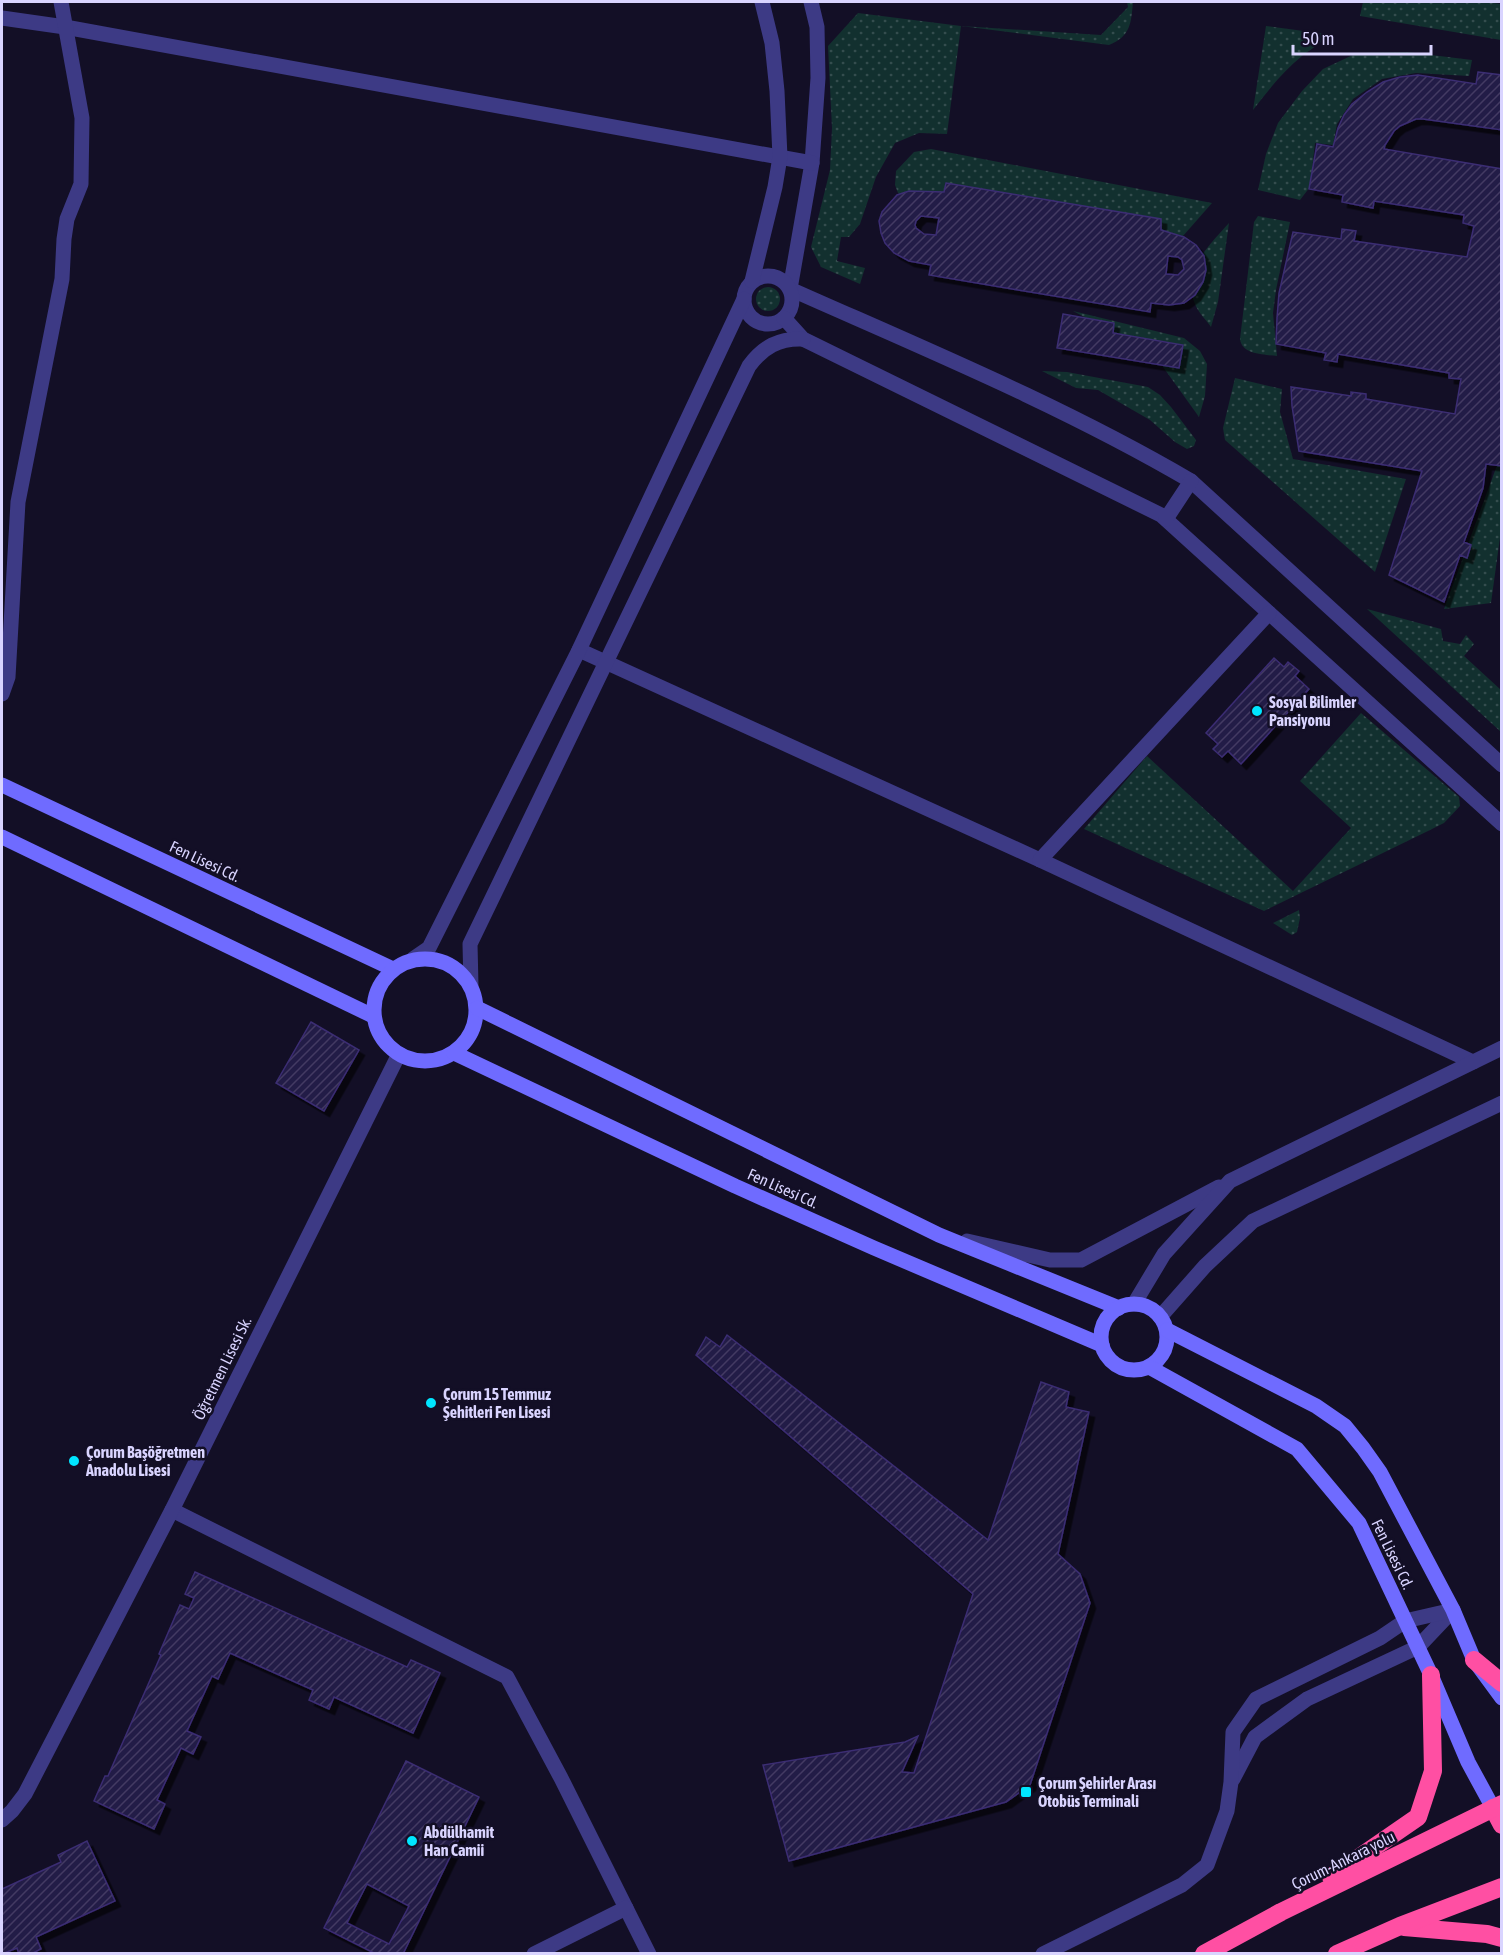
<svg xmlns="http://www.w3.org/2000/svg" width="1503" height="1955" font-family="'Asap Condensed',sans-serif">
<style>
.grass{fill:url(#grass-dots)}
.building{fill:url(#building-hatch);stroke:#3b2d73;stroke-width:1.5;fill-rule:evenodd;filter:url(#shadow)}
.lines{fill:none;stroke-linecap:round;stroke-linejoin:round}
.street{stroke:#3d3a85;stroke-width:15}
.secondary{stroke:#6f6bff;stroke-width:15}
.highway{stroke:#ff4fa3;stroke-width:18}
.poi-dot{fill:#00e5ff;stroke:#130f26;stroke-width:2}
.labels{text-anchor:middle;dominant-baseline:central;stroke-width:5;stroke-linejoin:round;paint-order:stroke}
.poi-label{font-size:16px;font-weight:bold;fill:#d9d4ff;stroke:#130f26;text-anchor:start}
.street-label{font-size:16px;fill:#d9d4ff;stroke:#130f26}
</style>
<defs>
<pattern id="grass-dots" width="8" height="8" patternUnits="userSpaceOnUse" patternTransform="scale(1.5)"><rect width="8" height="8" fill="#12302f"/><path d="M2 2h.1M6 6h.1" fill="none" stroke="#344d4e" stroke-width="1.8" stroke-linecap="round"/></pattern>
<pattern id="building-hatch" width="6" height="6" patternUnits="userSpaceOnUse" patternTransform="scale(1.5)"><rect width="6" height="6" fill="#241b47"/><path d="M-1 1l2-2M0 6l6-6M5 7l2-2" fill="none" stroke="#433b63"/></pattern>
<filter id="shadow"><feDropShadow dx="5.5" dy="5.5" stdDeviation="0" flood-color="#0009"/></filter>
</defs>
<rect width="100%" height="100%" fill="#130f26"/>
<g class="grass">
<path d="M 1127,2 L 1133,2 C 1131,23 1131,36 1109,45 L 961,26 L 947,134 L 919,133 L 895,143 L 876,177 L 860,224 L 849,237 L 841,237 L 837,261 L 865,268 L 860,284 L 821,267 L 811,247 L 830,170 L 832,128 L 828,46 L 858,13 L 961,26 L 1101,35 L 1128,7 Z"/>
<path d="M 1363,2 L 1487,2 L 1501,4 L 1501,40 L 1360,16 Z"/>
<path d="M 1266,26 L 1326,34 C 1322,45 1310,49 1302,56 C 1283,71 1268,91 1253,110 Z"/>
<path d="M 1407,52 L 1472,60 L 1469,76 L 1416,73 L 1382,79 L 1353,99 L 1337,124 L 1333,145 L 1315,143 L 1310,187 L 1300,200 L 1258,190 L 1266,154 L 1278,123 L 1302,91 L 1323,69 L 1357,53 Z"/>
<path d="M 931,149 L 1212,203 L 1183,236 L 910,199 L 898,193 L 895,185 L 896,171 L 914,152 Z"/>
<path d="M 1258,216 L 1290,222 L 1276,290 L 1273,313 L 1277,356 C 1263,354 1242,355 1240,339 L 1254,222 Z"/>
<path d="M 1229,223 L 1218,302 L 1211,327 C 1206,320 1198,312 1195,304 C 1181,272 1209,245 1229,223 Z"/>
<circle cx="768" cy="299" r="12"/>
<path d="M 1073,311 L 1184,338 L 1200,351 L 1207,364 L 1205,396 L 1199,417 L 1153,353 Z"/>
<path d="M 1042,371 L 1067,372 L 1148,387 L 1160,395 L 1171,407 L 1196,440 L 1194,446 L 1187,449 L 1175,442 L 1150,420 L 1098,390 L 1076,388 Z"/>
<path d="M 1235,378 L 1282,389 L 1280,412 L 1293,459 L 1406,479 L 1375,572 L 1225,440 L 1223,428 Z"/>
<path d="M 1499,460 L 1502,462 L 1502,523 L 1491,603 L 1444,609 Z"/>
<path d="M 1367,609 L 1441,629 L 1443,641 L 1460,644 L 1466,635 L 1474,644 L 1464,656 L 1501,690 L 1501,732 Z"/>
<path d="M 1361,713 L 1459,797 L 1460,806 L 1444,823 L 1428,831 L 1264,911 L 1084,829 L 1147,756 L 1293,891 L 1351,828 L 1300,781 Z"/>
<path d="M 1299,910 L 1300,918 L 1297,932 L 1292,935 L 1273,923 Z"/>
</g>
<g class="building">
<path d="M 1478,72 L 1502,75 L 1502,130 L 1423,119 L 1416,119 L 1400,126 L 1394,131 L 1385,145 L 1384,149 L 1502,169 L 1502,466 L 1486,464 L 1483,488 L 1464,542 L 1471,545 L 1467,558 L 1460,555 L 1444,602 L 1389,575 L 1422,471 L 1299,451 L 1292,406 L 1291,387 L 1351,396 L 1351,392 L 1366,394 L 1366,399 L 1455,414 L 1461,379 L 1449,378 L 1449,373 L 1338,354 L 1337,362 L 1324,360 L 1326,353 L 1276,344 L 1277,318 L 1279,293 L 1293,232 L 1341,239 L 1342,229 L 1356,231 L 1354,241 L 1467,257 L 1474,226 L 1463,223 L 1464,215 L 1374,201 L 1373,208 L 1342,202 L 1343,195 L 1309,189 L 1317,144 L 1333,147 L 1338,128 L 1344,115 L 1352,104 L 1367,92 L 1383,82 L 1400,77 L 1418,75 L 1476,84 Z"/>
<path d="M 946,183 L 1161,219 L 1161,230 L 1184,237 L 1196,245 L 1204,256 L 1206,270 L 1203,282 L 1195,295 L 1184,303 L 1169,305 L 1151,303 L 1150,312 L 929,275 L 931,265 L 909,261 L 894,253 L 885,243 L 881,233 L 879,221 L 882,212 L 897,195 L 909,191 L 944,192 ZM 921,216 L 939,218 L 936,235 L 924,234 L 916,228 L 915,225 L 916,221 ZM 1168,256 L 1178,257 L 1182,260 L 1184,269 L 1178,275 L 1166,274 Z"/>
<path d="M 1063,314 L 1114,323 L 1113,333 L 1183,345 L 1179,368 L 1057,348 Z"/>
<path d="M 1274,658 L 1284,667 L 1288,662 L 1299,671 L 1295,676 L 1309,689 L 1241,764 L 1228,751 L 1222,757 L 1213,749 L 1218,744 L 1206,733 Z"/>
<path d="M 311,1022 L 359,1050 L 324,1111 L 276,1083 Z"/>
<path d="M 727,1335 L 988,1540 L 1041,1382 L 1069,1392 L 1066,1407 L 1089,1412 L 1058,1554 L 1080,1574 L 1090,1603 L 1030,1785 L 1006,1802 L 789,1861 L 763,1765 L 905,1742 L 918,1736 L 902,1772 L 914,1773 L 973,1594 L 696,1355 L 706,1337 L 720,1347 Z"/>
<path d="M 195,1572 L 407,1667 L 411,1660 L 440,1673 L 413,1733 L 334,1697 L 329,1709 L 309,1700 L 313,1690 L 230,1653 L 218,1679 L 212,1676 L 187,1731 L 201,1737 L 193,1754 L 181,1748 L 157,1800 L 165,1804 L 154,1829 L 94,1801 L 105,1776 L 108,1776 L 161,1655 L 159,1654 L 180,1605 L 189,1609 L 194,1598 L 185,1594 Z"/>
<path d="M 406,1761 L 479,1797 L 403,1954 L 376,1954 L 324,1928 ZM 367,1884 L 409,1906 L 389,1944 L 347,1923 Z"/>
<path d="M 87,1841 L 115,1901 L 36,1937 L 41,1949 L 31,1954 L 19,1954 L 17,1948 L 2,1954 L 2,1889 L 61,1862 L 58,1855 Z"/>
</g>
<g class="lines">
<g class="street">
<path d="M 811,2 L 817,27 L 818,78 L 812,163 L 790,289 C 925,349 1063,406 1191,481 L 1502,765"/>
<path d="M 2,18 L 65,27 L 812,163"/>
<circle cx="768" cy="300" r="24"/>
<path d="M 752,281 L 775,187 L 780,157 L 777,91 L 772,43 L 762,2"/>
<path d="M 784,318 L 803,339 L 1161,515 L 1502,824"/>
<path d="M 1166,519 L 1191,481"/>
<path d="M 579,650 L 1040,860 L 1473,1062"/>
<path d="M 2,694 L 8,677 L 18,502 L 62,279 L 64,239 L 67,219 L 81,184 L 82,118 L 61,2"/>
<path d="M 1040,860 L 1269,613"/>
<path d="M 413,959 L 429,948 L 579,650 L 744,299"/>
<path d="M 471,986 L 470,944 L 749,366 C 763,347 779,338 803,339"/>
<path d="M 967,1241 L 1050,1260 L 1081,1260 L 1219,1187"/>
<path d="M 1134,1304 L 1164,1254 L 1230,1181 L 1502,1048"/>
<path d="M 1160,1317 L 1205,1266 L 1253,1221 L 1502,1103"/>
<path d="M 172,1510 L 507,1677 L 561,1778 L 649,1954"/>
<path d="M 1233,1779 L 1255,1737 L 1307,1699 L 1418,1647 L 1453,1610"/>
<path d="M 2,1820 L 12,1811 L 25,1794 L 172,1510 L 399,1054"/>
<path d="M 534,1954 L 626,1908"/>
<path d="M 1043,1954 L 1182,1885 L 1207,1865 L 1227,1811 L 1231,1782 L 1233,1732 L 1256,1699 L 1380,1638 L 1405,1621 L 1453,1610"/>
</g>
<g class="secondary">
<path d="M 2,785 L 393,969"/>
<path d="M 2,837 L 373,1016"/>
<circle cx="425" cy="1010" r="51"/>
<path d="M 477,1008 L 939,1235 L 1119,1308"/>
<path d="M 454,1053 L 735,1186 L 874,1248 L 1102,1345"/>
<circle cx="1134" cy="1337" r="33"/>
<path d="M 1167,1330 L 1316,1406 L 1345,1426 L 1363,1448 L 1380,1472 L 1453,1610 L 1474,1660 L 1502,1698"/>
<path d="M 1149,1367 L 1297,1449 L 1359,1523 L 1431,1675 L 1468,1762 L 1493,1808"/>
</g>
<g class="highway">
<path d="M 1474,1660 L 1502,1683"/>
<path d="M 1493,1808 L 1502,1825"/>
<path d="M 1331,1877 L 1418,1817 L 1433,1771 L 1431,1675"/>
<path d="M 1404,1927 L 1487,1934 L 1502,1938"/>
<path d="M 1204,1954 L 1281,1912 L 1502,1804"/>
<path d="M 1337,1954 L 1400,1926 L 1502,1887"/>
</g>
</g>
<g class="poi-dot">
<circle cx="1257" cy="711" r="6"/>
<circle cx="431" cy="1403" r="6"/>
<circle cx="74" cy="1461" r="6"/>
<rect x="1020" y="1786" width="12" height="12" rx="3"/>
<circle cx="412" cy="1841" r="6"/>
</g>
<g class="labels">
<g class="poi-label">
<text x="1269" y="702">Sosyal Bilimler<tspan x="1269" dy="18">Pansiyonu</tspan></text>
<text x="443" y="1394">Çorum 15 Temmuz<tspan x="443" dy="18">Şehitleri Fen Lisesi</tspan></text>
<text x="86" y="1452">Çorum Başöğretmen<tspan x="86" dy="18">Anadolu Lisesi</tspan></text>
<text x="1038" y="1783">Çorum Şehirler Arası<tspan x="1038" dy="18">Otobüs Terminali</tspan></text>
<text x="424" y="1832">Abdülhamit<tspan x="424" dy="18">Han Camii</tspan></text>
</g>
<g class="street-label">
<text transform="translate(205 861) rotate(25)">Fen Lisesi Cd.</text>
<text transform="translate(783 1188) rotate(24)">Fen Lisesi Cd.</text>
<text transform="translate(222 1368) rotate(-64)">Öğretmen Lisesi Sk.</text>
<text transform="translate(1393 1554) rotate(64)">Fen Lisesi Cd.</text>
<text transform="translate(1343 1860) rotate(-26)">Çorum-Ankara yolu</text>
</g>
</g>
<rect width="1503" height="1955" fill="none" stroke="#d9d4ff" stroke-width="6"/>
<path d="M1293 45v9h138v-9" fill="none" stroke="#d9d4ff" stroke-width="3"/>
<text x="1302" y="45" font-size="18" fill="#d9d4ff" stroke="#130f26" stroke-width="4.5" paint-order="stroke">50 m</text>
</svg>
